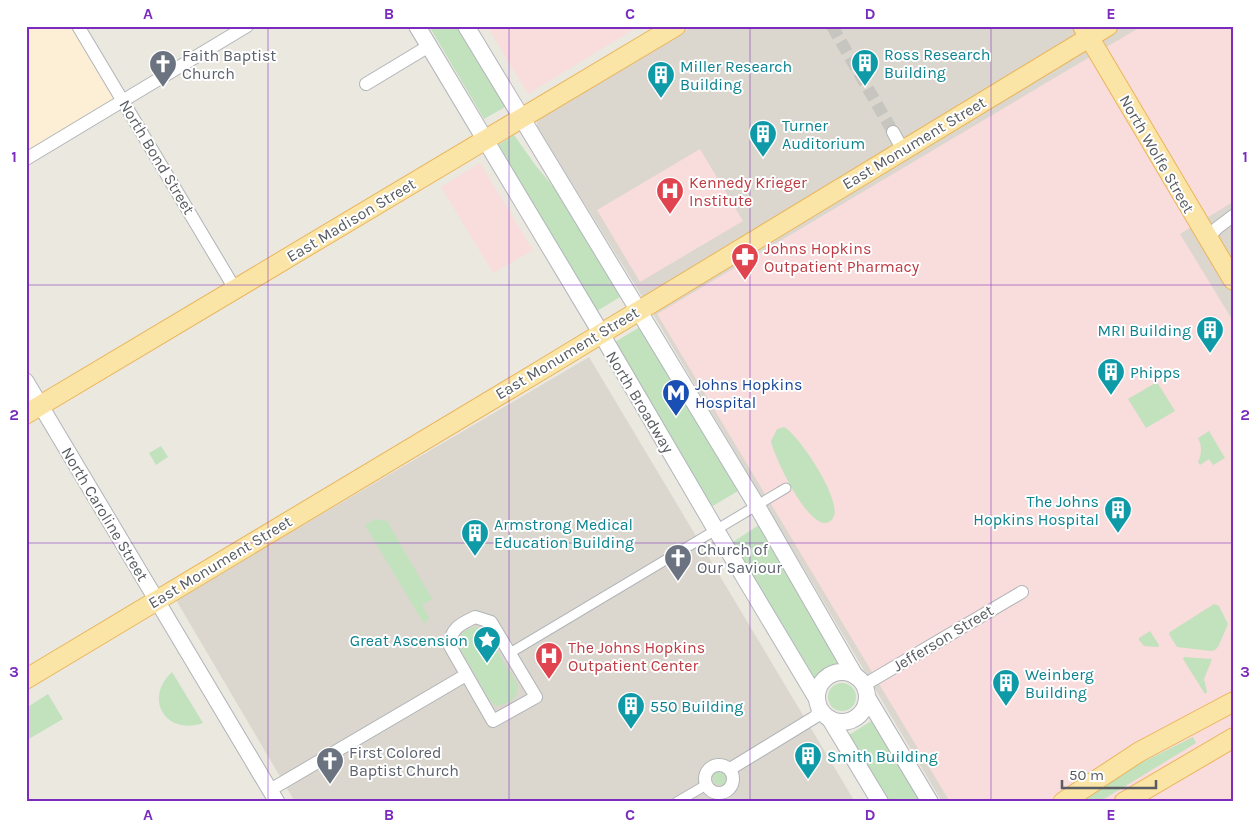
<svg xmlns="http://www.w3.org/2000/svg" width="1259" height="828" font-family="Karla,sans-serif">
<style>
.commercial{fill:#fcefd5}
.education{fill:#dbd7ce}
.medical{fill:#f9dcdc}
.green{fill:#c1e2bd}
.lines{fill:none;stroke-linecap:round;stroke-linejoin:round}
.minor-tunnel{stroke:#c6c5c0;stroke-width:12;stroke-dasharray:12 6;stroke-linecap:butt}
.pedestrian-casing{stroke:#b1b4b8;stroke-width:11}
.minor-casing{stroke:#b1b4b8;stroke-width:14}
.tertiary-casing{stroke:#b1b4b8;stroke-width:17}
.secondary-casing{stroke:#b2b6bb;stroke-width:18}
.primary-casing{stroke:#eab55b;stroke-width:21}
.pedestrian{stroke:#fff;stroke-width:9}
.minor{stroke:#fff;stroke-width:12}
.tertiary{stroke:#fff;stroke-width:15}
.secondary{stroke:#fff;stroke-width:16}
.primary{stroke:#fbe5a6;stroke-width:19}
.grid{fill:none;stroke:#7b2cbf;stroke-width:1;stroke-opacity:0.55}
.labels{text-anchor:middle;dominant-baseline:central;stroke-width:4;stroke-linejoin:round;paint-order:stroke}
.culture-label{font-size:16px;fill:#0d838f;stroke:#fff;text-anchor:start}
.worship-label{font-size:16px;fill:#5b616d;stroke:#fff;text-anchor:start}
.street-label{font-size:16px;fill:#595d61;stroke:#fff}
.health-label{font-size:16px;fill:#be3a42;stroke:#fff;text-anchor:start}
.transit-label{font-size:16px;fill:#164399;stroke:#fff;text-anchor:start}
.neatline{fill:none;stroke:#7b2cbf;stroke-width:2}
.grid-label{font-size:16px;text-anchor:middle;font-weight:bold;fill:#7b2cbf}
</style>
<rect width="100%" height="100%" fill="#ebe8e0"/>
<path class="commercial" d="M 26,26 L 77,26 L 121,101 L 26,158 Z"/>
<g class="education">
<path d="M 693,26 L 1233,26 L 1233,802 L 942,802 L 653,314 L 537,127 L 537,120 Z"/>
<path d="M 589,357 L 855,802 L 295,802 L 176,600 Z"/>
</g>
<g class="medical">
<path d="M 487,26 L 639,26 L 528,94 Z"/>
<path d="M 1142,26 L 1233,26 L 1233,202 L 1180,234 L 1233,321 L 1233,802 L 950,802 L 657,314 Z"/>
<path d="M 700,149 L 743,221 L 640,282 L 597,210 Z"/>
<path d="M 480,163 L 533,250 L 493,273 L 441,187 Z"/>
</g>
<g class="green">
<path d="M 429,26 L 457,26 L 505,107 L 484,119 Z"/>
<path d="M 514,135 L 536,166 L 556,190 L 620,297 L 597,311 L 498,145 Z"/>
<path d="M 640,327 L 738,491 L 711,507 L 615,342 Z"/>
<path d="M 1157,382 L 1175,411 L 1146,428 L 1128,399 Z"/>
<path d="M 784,427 C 799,435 844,502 833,518 C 815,545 773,455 771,441 L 777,429 Z"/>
<path d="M 1209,431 L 1225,458 L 1213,465 L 1209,459 L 1200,465 L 1198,462 C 1202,453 1202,446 1198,438 Z"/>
<path d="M 161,446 L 168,457 L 156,465 L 149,453 Z"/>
<path d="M 376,519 L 387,521 L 432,599 L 422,605 L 429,618 L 424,624 L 365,525 Z"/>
<path d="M 759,525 L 841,666 L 828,669 L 816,680 L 733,542 Z"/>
<path d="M 1214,604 L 1219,606 L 1228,624 L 1218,647 L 1215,650 L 1211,651 L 1177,647 L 1169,634 L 1170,632 Z"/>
<path d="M 477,627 L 485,631 L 518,685 C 517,699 510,704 497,706 L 490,701 L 461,650 C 457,635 463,629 477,627 Z"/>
<path d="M 1150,631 L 1159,645 L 1158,647 L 1144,646 L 1139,640 L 1139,638 Z"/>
<path d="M 1184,657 L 1212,659 L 1204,679 L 1207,692 L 1205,694 L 1183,659 Z"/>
<path d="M 172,672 L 203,723 C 166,736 143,699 172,672 Z"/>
<circle cx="842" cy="697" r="14"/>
<path d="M 48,694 L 63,719 L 27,740 L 26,708 Z"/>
<path d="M 873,720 L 921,802 L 885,802 L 844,738 Z"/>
<path d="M 1193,737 L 1196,743 L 1099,802 L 1081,802 L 1086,797 L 1135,766 Z"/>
<circle cx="720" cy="778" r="7"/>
</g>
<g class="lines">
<path class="minor-tunnel" d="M 832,26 L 893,132"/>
<defs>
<g id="pedestrian">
<path d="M 510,653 L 786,488"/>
<path d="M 677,802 L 706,785"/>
</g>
<g id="minor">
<path d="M 78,26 L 235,289"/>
<path d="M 366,84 L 429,46"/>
<path d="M 893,132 L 903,150"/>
<path d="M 26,159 L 247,26"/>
<path d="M 1207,239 L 1217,228 L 1233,216"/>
<path d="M 475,617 L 491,622 L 536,697 L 493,721 L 450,646 C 450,629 460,624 475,617 Z"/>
<path d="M 864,685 L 1022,592"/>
<circle cx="719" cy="779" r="14"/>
<path d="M 730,769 L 815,717 L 820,710"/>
<path d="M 270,790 L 466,675"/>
</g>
<path id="tertiary" d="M 26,381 L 277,802"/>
<g id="secondary">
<path d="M 417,26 L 592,318 L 716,530 L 817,699"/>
<path d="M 466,26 L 757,506 L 855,676"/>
<circle cx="842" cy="697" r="25"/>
<path d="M 867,697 L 930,802"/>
<path d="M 830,719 L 880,802"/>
</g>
<g id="primary">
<path d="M 1083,27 L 1233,280"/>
<path d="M 26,414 L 676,26"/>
<path d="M 26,679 L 543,369 L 1108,26"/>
<path d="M 1063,802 L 1139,752 L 1233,702"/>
<path d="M 1124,802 L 1233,738"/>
</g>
</defs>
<use href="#pedestrian" class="pedestrian-casing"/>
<use href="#minor" class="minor-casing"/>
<use href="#tertiary" class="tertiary-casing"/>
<use href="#secondary" class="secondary-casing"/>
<use href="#primary" class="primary-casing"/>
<use href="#pedestrian" class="pedestrian"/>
<use href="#minor" class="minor"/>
<use href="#tertiary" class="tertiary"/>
<use href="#secondary" class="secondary"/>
<use href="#primary" class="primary"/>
</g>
<path class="grid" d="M 268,26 L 268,802M 509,26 L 509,802M 750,26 L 750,802M 991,26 L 991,802M 26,285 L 1233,285M 26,543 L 1233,543"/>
<defs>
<symbol id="building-pin" viewBox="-11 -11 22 30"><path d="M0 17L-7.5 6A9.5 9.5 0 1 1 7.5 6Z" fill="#0f9aa8" stroke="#fff"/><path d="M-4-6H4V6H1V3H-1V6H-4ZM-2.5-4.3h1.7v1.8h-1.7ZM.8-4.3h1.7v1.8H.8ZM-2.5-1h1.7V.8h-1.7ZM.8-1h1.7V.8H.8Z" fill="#fff"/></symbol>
<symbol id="church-pin" viewBox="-11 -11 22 30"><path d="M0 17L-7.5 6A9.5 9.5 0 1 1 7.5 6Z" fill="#6b7280" stroke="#fff"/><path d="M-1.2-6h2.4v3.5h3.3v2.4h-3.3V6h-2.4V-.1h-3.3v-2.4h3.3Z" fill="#fff"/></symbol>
<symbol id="hospital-pin" viewBox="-11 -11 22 30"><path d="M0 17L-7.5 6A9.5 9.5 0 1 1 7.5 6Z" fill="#e0444e" stroke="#fff"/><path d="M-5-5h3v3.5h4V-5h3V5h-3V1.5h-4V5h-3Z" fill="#fff"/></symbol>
<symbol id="pharmacy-pin" viewBox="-11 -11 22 30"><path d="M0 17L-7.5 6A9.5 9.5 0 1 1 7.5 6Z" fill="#e0444e" stroke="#fff"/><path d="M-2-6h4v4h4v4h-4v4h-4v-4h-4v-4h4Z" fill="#fff"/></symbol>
<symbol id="metro-pin" viewBox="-11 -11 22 30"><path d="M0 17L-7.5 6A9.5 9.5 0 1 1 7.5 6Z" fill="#1a4fb4" stroke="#fff"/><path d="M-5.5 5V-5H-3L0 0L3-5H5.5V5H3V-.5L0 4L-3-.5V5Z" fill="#fff"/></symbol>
<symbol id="sight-pin" viewBox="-11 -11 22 30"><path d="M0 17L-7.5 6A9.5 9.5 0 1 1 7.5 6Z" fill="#0f9aa8" stroke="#fff"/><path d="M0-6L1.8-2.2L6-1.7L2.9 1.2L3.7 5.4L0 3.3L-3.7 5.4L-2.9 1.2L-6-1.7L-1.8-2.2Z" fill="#fff"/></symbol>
</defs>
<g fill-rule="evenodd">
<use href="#building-pin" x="849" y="47" width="32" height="43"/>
<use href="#church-pin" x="147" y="48" width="32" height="43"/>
<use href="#building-pin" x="645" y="59" width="32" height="43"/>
<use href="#building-pin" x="747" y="118" width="32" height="43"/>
<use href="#hospital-pin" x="654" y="175" width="32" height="43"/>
<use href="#pharmacy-pin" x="729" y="241" width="32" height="43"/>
<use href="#building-pin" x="1194" y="314" width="32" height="43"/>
<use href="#building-pin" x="1095" y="356" width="32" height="43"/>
<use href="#metro-pin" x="660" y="377" width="32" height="43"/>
<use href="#building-pin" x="1102" y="494" width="32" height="43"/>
<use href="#building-pin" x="459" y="517" width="32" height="43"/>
<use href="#church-pin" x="662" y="542" width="32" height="43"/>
<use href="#sight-pin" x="471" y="624" width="32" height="43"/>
<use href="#hospital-pin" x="533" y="640" width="32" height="43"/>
<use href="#building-pin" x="990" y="667" width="32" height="43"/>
<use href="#building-pin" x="615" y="690" width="32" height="43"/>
<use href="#building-pin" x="792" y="740" width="32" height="43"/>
<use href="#church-pin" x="314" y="745" width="32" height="43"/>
</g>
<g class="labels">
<g class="culture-label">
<text x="884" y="54">Ross Research<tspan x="884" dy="18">Building</tspan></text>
<text x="680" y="66">Miller Research<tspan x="680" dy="18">Building</tspan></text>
<text x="782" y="125">Turner<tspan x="782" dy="18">Auditorium</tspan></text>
<text x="1191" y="330" text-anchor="end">MRI Building</text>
<text x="1130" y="372">Phipps</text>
<text x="1099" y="501" text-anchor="end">The Johns<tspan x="1099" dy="18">Hopkins Hospital</tspan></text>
<text x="494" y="524">Armstrong Medical<tspan x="494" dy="18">Education Building</tspan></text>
<text x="468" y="640" text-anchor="end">Great Ascension</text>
<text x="1025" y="674">Weinberg<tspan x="1025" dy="18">Building</tspan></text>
<text x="650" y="706">550 Building</text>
<text x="827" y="756">Smith Building</text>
</g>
<g class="worship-label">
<text x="182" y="55">Faith Baptist<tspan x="182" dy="18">Church</tspan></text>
<text x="697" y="549">Church of<tspan x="697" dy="18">Our Saviour</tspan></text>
<text x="349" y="752">First Colored<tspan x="349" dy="18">Baptist Church</tspan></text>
</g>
<g class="street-label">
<text transform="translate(914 143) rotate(-31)">East Monument Street</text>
<text transform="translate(1157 154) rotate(60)">North Wolfe Street</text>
<text transform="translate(157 157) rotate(59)">North Bond Street</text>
<text transform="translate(351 220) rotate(-31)">East Madison Street</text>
<text transform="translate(567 353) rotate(-31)">East Monument Street</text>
<text transform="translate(640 402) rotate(59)">North Broadway</text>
<text transform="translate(105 514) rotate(59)">North Caroline Street</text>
<text transform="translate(220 562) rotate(-31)">East Monument Street</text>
<text transform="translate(943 638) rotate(-31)">Jefferson Street</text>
</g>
<g class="health-label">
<text x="689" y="182">Kennedy Krieger<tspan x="689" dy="18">Institute</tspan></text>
<text x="764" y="248">Johns Hopkins<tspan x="764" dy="18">Outpatient Pharmacy</tspan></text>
<text x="568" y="647">The Johns Hopkins<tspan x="568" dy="18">Outpatient Center</tspan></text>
</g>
<g class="transit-label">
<text x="695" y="384">Johns Hopkins<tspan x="695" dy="18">Hospital</tspan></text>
</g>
</g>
<rect width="1259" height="828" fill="none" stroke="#ffffff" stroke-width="55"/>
<path d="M1062 780v8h94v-8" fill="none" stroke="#595d61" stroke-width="2.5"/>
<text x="1069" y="780" font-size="15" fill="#595d61" stroke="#ffffff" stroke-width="4" paint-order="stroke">50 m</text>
<rect x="28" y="28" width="1204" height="772" class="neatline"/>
<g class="grid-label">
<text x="148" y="19">A</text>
<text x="389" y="19">B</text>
<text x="630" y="19">C</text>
<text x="870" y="19">D</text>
<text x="1111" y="19">E</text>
<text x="14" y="162">1</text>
<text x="1245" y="162">1</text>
<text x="14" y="420">2</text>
<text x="1245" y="420">2</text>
<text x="14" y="677">3</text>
<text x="1245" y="677">3</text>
<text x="148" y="820">A</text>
<text x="389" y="820">B</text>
<text x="630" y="820">C</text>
<text x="870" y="820">D</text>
<text x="1111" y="820">E</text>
</g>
</svg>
